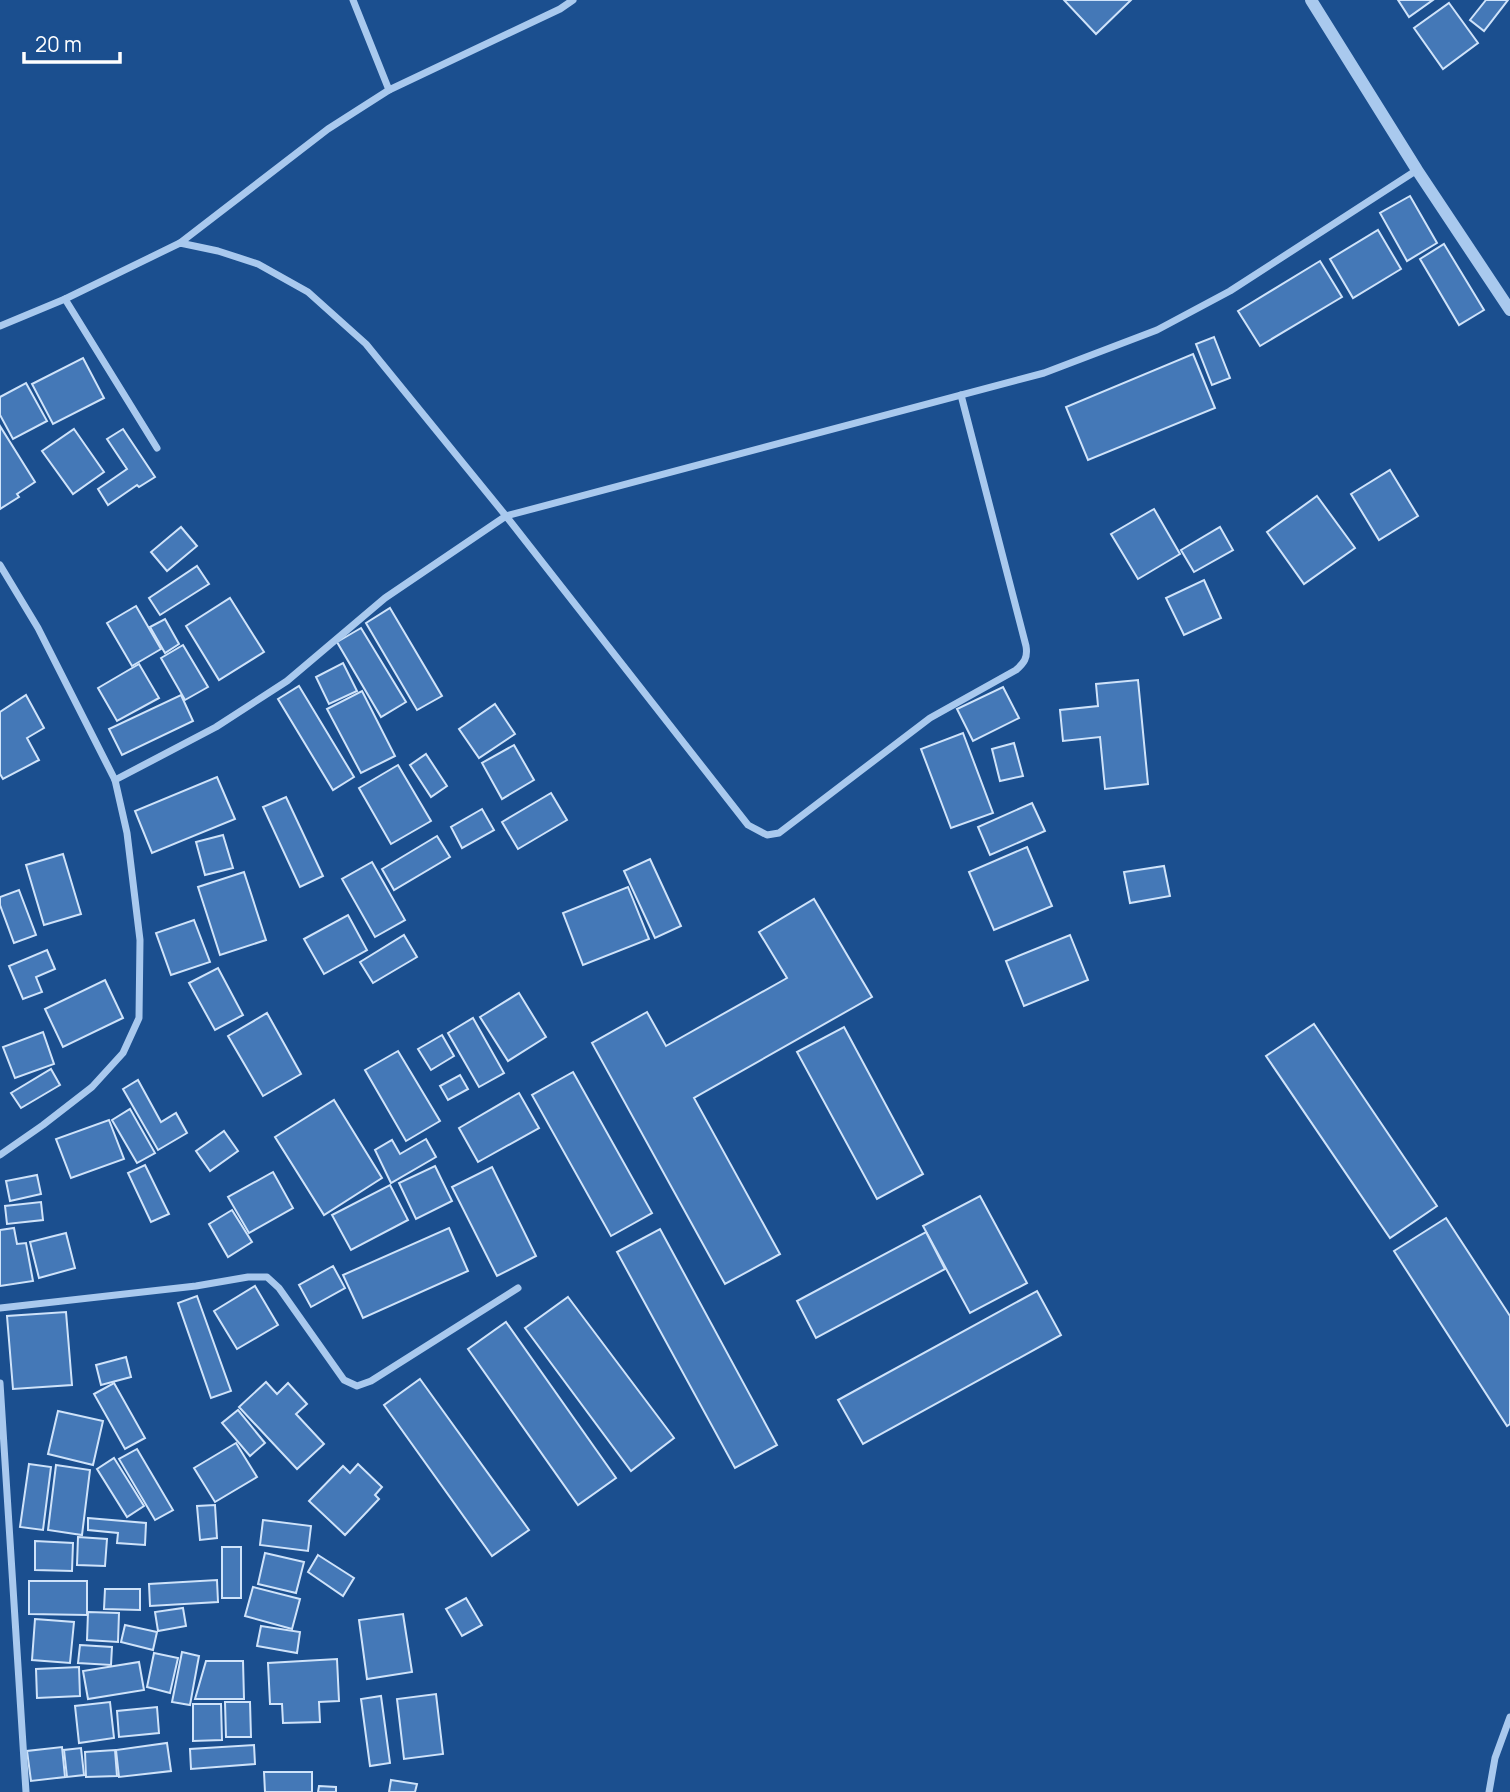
<svg xmlns="http://www.w3.org/2000/svg" width="1510" height="1792" font-family="Manrope,sans-serif">
<style>
.building{fill:#4478b7;stroke:#cfe3fa;stroke-width:2}
.lines{fill:none;stroke-linecap:round;stroke-linejoin:round}
.minor{stroke:#a9c9ee;stroke-width:7}
.tertiary{stroke:#a9c9ee;stroke-width:12}
</style>
<rect width="100%" height="100%" fill="#1b4f8f"/>
<g class="building">
<path d="M 1064,0 L 1131,0 L 1096,34 Z"/>
<path d="M 1398,0 L 1433,0 L 1409,17 Z"/>
<path d="M 1486,0 L 1508,0 L 1484,31 L 1470,20 Z"/>
<path d="M 1449,3 L 1478,43 L 1443,69 L 1414,28 Z"/>
<path d="M 1410,196 L 1437,243 L 1407,261 L 1380,213 Z"/>
<path d="M 1378,230 L 1401,269 L 1353,298 L 1330,259 Z"/>
<path d="M 1444,244 L 1484,310 L 1459,325 L 1420,259 Z"/>
<path d="M 1320,261 L 1342,297 L 1260,346 L 1238,311 Z"/>
<path d="M 1214,337 L 1230,378 L 1212,385 L 1196,344 Z"/>
<path d="M 1193,354 L 1215,408 L 1088,460 L 1066,407 Z"/>
<path d="M 83,358 L 104,398 L 53,424 L 32,384 Z"/>
<path d="M 26,383 L 47,421 L 13,439 L 0,415 L 0,397 Z"/>
<path d="M 0,426 L 35,482 L 17,494 L 19,497 L 0,509 Z"/>
<path d="M 74,429 L 104,472 L 73,494 L 42,451 Z"/>
<path d="M 123,429 L 155,477 L 139,487 L 137,485 L 108,505 L 98,489 L 127,469 L 107,439 Z"/>
<path d="M 1390,470 L 1418,516 L 1379,540 L 1351,494 Z"/>
<path d="M 1317,496 L 1355,548 L 1304,584 L 1267,532 Z"/>
<path d="M 1154,509 L 1180,554 L 1138,579 L 1111,534 Z"/>
<path d="M 181,527 L 197,546 L 167,571 L 151,552 Z"/>
<path d="M 1220,527 L 1233,550 L 1194,572 L 1181,550 Z"/>
<path d="M 197,566 L 209,584 L 160,615 L 149,598 Z"/>
<path d="M 1204,580 L 1221,618 L 1184,635 L 1166,598 Z"/>
<path d="M 230,598 L 264,652 L 219,680 L 186,626 Z"/>
<path d="M 136,606 L 161,649 L 132,666 L 107,623 Z"/>
<path d="M 390,608 L 442,696 L 417,710 L 366,623 Z"/>
<path d="M 165,619 L 179,644 L 165,653 L 150,627 Z"/>
<path d="M 361,628 L 406,702 L 381,717 L 337,642 Z"/>
<path d="M 183,645 L 208,687 L 185,700 L 161,658 Z"/>
<path d="M 343,663 L 357,691 L 329,704 L 316,677 Z"/>
<path d="M 139,664 L 159,698 L 117,721 L 98,688 Z"/>
<path d="M 1138,680 L 1148,784 L 1105,789 L 1100,737 L 1063,741 L 1060,710 L 1098,706 L 1096,684 Z"/>
<path d="M 299,686 L 354,777 L 333,790 L 278,699 Z"/>
<path d="M 1003,687 L 1019,718 L 973,741 L 957,709 Z"/>
<path d="M 362,691 L 395,756 L 361,773 L 327,709 Z"/>
<path d="M 26,695 L 44,728 L 27,738 L 39,760 L 3,779 L 0,774 L 0,712 Z"/>
<path d="M 181,695 L 193,721 L 122,755 L 109,729 Z"/>
<path d="M 495,704 L 515,734 L 479,758 L 459,729 Z"/>
<path d="M 963,733 L 993,813 L 951,828 L 921,749 Z"/>
<path d="M 1014,743 L 1023,776 L 1000,781 L 992,749 Z"/>
<path d="M 514,745 L 534,780 L 502,799 L 482,763 Z"/>
<path d="M 426,754 L 447,786 L 431,797 L 410,765 Z"/>
<path d="M 398,765 L 431,821 L 391,844 L 359,788 Z"/>
<path d="M 217,777 L 235,819 L 152,853 L 135,811 Z"/>
<path d="M 551,793 L 567,820 L 518,849 L 502,822 Z"/>
<path d="M 286,797 L 323,876 L 300,887 L 263,807 Z"/>
<path d="M 1032,803 L 1045,831 L 990,855 L 978,827 Z"/>
<path d="M 482,809 L 494,830 L 462,848 L 451,827 Z"/>
<path d="M 223,835 L 233,868 L 205,875 L 196,842 Z"/>
<path d="M 437,836 L 450,857 L 394,890 L 382,869 Z"/>
<path d="M 1027,847 L 1052,906 L 994,930 L 969,872 Z"/>
<path d="M 63,854 L 81,914 L 44,925 L 26,865 Z"/>
<path d="M 650,859 L 681,926 L 655,938 L 624,871 Z"/>
<path d="M 372,862 L 405,920 L 375,937 L 342,879 Z"/>
<path d="M 1164,866 L 1170,896 L 1130,903 L 1124,872 Z"/>
<path d="M 244,872 L 266,940 L 220,955 L 198,887 Z"/>
<path d="M 628,887 L 649,939 L 583,965 L 563,913 Z"/>
<path d="M 19,890 L 36,935 L 14,943 L 0,905 L 0,897 Z"/>
<path d="M 814,899 L 872,997 L 694,1098 L 780,1254 L 725,1284 L 592,1043 L 647,1012 L 666,1046 L 787,978 L 759,932 Z"/>
<path d="M 348,915 L 367,950 L 324,974 L 304,939 Z"/>
<path d="M 194,920 L 210,962 L 171,975 L 156,933 Z"/>
<path d="M 404,935 L 417,957 L 373,983 L 360,962 Z"/>
<path d="M 1070,935 L 1088,980 L 1024,1006 L 1006,961 Z"/>
<path d="M 47,950 L 55,969 L 36,977 L 42,992 L 23,999 L 9,966 Z"/>
<path d="M 218,968 L 243,1015 L 215,1030 L 189,983 Z"/>
<path d="M 105,980 L 123,1018 L 63,1047 L 45,1009 Z"/>
<path d="M 519,993 L 546,1037 L 508,1061 L 480,1017 Z"/>
<path d="M 267,1013 L 301,1074 L 263,1096 L 228,1036 Z"/>
<path d="M 473,1018 L 504,1073 L 479,1087 L 448,1033 Z"/>
<path d="M 1314,1024 L 1437,1206 L 1390,1238 L 1266,1056 Z"/>
<path d="M 844,1027 L 923,1174 L 877,1199 L 797,1052 Z"/>
<path d="M 43,1032 L 54,1064 L 15,1078 L 3,1047 Z"/>
<path d="M 442,1035 L 454,1056 L 431,1070 L 418,1049 Z"/>
<path d="M 398,1051 L 440,1121 L 406,1141 L 365,1070 Z"/>
<path d="M 51,1069 L 60,1085 L 21,1108 L 11,1093 Z"/>
<path d="M 573,1072 L 652,1213 L 611,1236 L 532,1095 Z"/>
<path d="M 460,1075 L 468,1089 L 448,1100 L 440,1086 Z"/>
<path d="M 138,1080 L 161,1122 L 176,1113 L 187,1133 L 158,1150 L 123,1089 Z"/>
<path d="M 519,1093 L 539,1128 L 478,1162 L 459,1128 Z"/>
<path d="M 334,1100 L 382,1178 L 324,1215 L 275,1137 Z"/>
<path d="M 130,1109 L 155,1153 L 137,1163 L 112,1120 Z"/>
<path d="M 109,1120 L 124,1159 L 71,1178 L 56,1139 Z"/>
<path d="M 224,1131 L 238,1151 L 210,1171 L 196,1151 Z"/>
<path d="M 426,1139 L 436,1157 L 391,1183 L 375,1150 L 392,1140 L 400,1154 Z"/>
<path d="M 145,1165 L 169,1214 L 151,1222 L 128,1173 Z"/>
<path d="M 435,1166 L 452,1201 L 416,1219 L 399,1183 Z"/>
<path d="M 492,1167 L 536,1256 L 497,1276 L 452,1187 Z"/>
<path d="M 273,1172 L 293,1208 L 249,1233 L 228,1197 Z"/>
<path d="M 37,1175 L 41,1194 L 10,1201 L 6,1181 Z"/>
<path d="M 390,1185 L 408,1220 L 351,1250 L 332,1215 Z"/>
<path d="M 980,1196 L 1027,1283 L 970,1313 L 923,1226 Z"/>
<path d="M 41,1202 L 43,1220 L 7,1224 L 5,1206 Z"/>
<path d="M 232,1210 L 252,1242 L 228,1257 L 209,1224 Z"/>
<path d="M 1446,1218 L 1510,1316 L 1510,1424 L 1507,1426 L 1394,1251 Z"/>
<path d="M 14,1228 L 17,1244 L 26,1243 L 33,1281 L 0,1286 L 0,1230 Z"/>
<path d="M 449,1228 L 468,1271 L 363,1318 L 343,1275 Z"/>
<path d="M 660,1229 L 777,1445 L 735,1468 L 617,1252 Z"/>
<path d="M 926,1232 L 945,1269 L 816,1338 L 797,1301 Z"/>
<path d="M 66,1233 L 75,1268 L 39,1278 L 30,1242 Z"/>
<path d="M 333,1266 L 345,1288 L 311,1307 L 299,1285 Z"/>
<path d="M 255,1286 L 278,1325 L 237,1349 L 214,1311 Z"/>
<path d="M 1037,1291 L 1061,1335 L 863,1444 L 838,1400 Z"/>
<path d="M 197,1296 L 231,1391 L 211,1398 L 178,1303 Z"/>
<path d="M 568,1297 L 674,1438 L 631,1471 L 525,1328 Z"/>
<path d="M 66,1312 L 72,1385 L 13,1389 L 7,1316 Z"/>
<path d="M 506,1322 L 616,1478 L 578,1505 L 468,1349 Z"/>
<path d="M 126,1357 L 131,1377 L 101,1385 L 96,1365 Z"/>
<path d="M 420,1379 L 529,1530 L 492,1556 L 384,1405 Z"/>
<path d="M 266,1382 L 277,1394 L 288,1383 L 307,1404 L 296,1414 L 324,1444 L 297,1469 L 239,1407 Z"/>
<path d="M 114,1383 L 145,1438 L 125,1449 L 94,1394 Z"/>
<path d="M 238,1410 L 265,1443 L 250,1456 L 222,1423 Z"/>
<path d="M 58,1411 L 103,1421 L 93,1465 L 48,1454 Z"/>
<path d="M 236,1443 L 257,1477 L 215,1502 L 194,1468 Z"/>
<path d="M 137,1449 L 173,1510 L 155,1520 L 119,1459 Z"/>
<path d="M 114,1458 L 144,1506 L 127,1517 L 97,1469 Z"/>
<path d="M 29,1464 L 51,1467 L 43,1530 L 20,1527 Z"/>
<path d="M 358,1464 L 382,1487 L 375,1495 L 379,1499 L 345,1535 L 309,1501 L 343,1466 L 350,1473 Z"/>
<path d="M 56,1465 L 90,1470 L 82,1535 L 48,1530 Z"/>
<path d="M 215,1505 L 217,1538 L 200,1540 L 197,1506 Z"/>
<path d="M 88,1518 L 146,1523 L 145,1545 L 117,1543 L 118,1533 L 88,1530 Z"/>
<path d="M 263,1520 L 311,1526 L 308,1551 L 260,1545 Z"/>
<path d="M 78,1537 L 107,1539 L 105,1566 L 77,1565 Z"/>
<path d="M 35,1541 L 73,1543 L 72,1571 L 35,1570 Z"/>
<rect x="222" y="1547" width="19" height="51"/>
<path d="M 265,1553 L 304,1562 L 296,1593 L 258,1584 Z"/>
<path d="M 318,1555 L 354,1578 L 343,1596 L 308,1572 Z"/>
<path d="M 217,1580 L 218,1602 L 150,1606 L 149,1584 Z"/>
<path d="M 29,1581 L 87,1581 L 87,1615 L 29,1614 Z"/>
<path d="M 253,1587 L 300,1599 L 292,1629 L 245,1616 Z"/>
<path d="M 105,1589 L 140,1589 L 140,1610 L 104,1609 Z"/>
<path d="M 466,1598 L 482,1625 L 462,1636 L 446,1609 Z"/>
<path d="M 183,1608 L 186,1626 L 158,1631 L 155,1612 Z"/>
<path d="M 88,1612 L 119,1613 L 118,1642 L 87,1640 Z"/>
<path d="M 403,1614 L 412,1672 L 367,1679 L 359,1620 Z"/>
<path d="M 35,1619 L 74,1622 L 70,1663 L 32,1660 Z"/>
<path d="M 125,1625 L 157,1632 L 153,1650 L 121,1642 Z"/>
<path d="M 261,1626 L 300,1632 L 297,1653 L 257,1646 Z"/>
<path d="M 80,1645 L 112,1647 L 111,1665 L 78,1663 Z"/>
<path d="M 182,1652 L 199,1656 L 190,1705 L 172,1702 Z"/>
<path d="M 154,1653 L 178,1658 L 170,1693 L 147,1687 Z"/>
<path d="M 337,1659 L 339,1701 L 319,1702 L 320,1722 L 283,1723 L 282,1704 L 270,1704 L 268,1663 Z"/>
<path d="M 206,1661 L 243,1661 L 244,1699 L 195,1699 Z"/>
<path d="M 139,1662 L 144,1690 L 88,1699 L 83,1671 Z"/>
<path d="M 79,1667 L 80,1696 L 37,1698 L 36,1669 Z"/>
<path d="M 436,1694 L 443,1754 L 404,1759 L 397,1699 Z"/>
<path d="M 381,1696 L 390,1763 L 370,1766 L 361,1699 Z"/>
<path d="M 110,1702 L 114,1738 L 79,1743 L 75,1706 Z"/>
<path d="M 225,1702 L 250,1702 L 251,1737 L 226,1737 Z"/>
<path d="M 193,1704 L 221,1704 L 222,1740 L 193,1741 Z"/>
<path d="M 157,1707 L 159,1733 L 119,1737 L 117,1711 Z"/>
<path d="M 167,1743 L 171,1771 L 119,1777 L 116,1750 Z"/>
<path d="M 254,1745 L 255,1764 L 191,1769 L 190,1749 Z"/>
<path d="M 62,1747 L 65,1777 L 31,1781 L 27,1751 Z"/>
<path d="M 81,1748 L 84,1775 L 67,1777 L 64,1750 Z"/>
<path d="M 115,1750 L 117,1776 L 86,1777 L 85,1752 Z"/>
<path d="M 264,1772 L 312,1772 L 312,1792 L 265,1792 Z"/>
<path d="M 391,1780 L 417,1784 L 415,1792 L 389,1792 Z"/>
<path d="M 319,1786 L 336,1787 L 336,1792 L 318,1792 Z"/>
</g>
<g class="lines">
<g class="minor">
<path d="M 353,0 L 389,90"/>
<path d="M 180,243 L 328,129 L 389,90 L 560,9 L 573,0"/>
<path d="M 65,299 L 157,448"/>
<path d="M 0,326 L 65,299 L 180,243 L 218,251 L 258,264 L 308,292 L 366,344 L 506,516 L 1044,373 L 1157,330 L 1230,291 L 1417,170"/>
<path d="M 0,565 L 38,628 L 115,780 L 127,833 L 140,940 L 139,1018 L 123,1053 L 92,1087 L 43,1125 L 0,1155"/>
<path d="M 115,780 L 216,727 L 287,681 L 385,598 L 506,516 L 748,825 L 767,835 L 779,833 L 930,718 L 1016,670 C 1024,663 1028,658 1026,646 L 961,395"/>
<path d="M 0,1308 L 196,1286 L 248,1277 L 267,1277 L 279,1288 L 344,1380 L 357,1386 L 371,1381 L 518,1288"/>
<path d="M 0,1383 L 26,1792"/>
<path d="M 1489,1792 L 1495,1758 L 1510,1717"/>
</g>
<path class="tertiary" d="M 1311,0 L 1417,170 L 1510,310"/>
</g>
<path d="M24 52v10h96v-10" fill="none" stroke="#ffffff" stroke-width="3.5"/>
<text x="35" y="52" font-size="21" fill="#ffffff" stroke="#1b4f8f" stroke-width="5" paint-order="stroke">20 m</text>
</svg>
